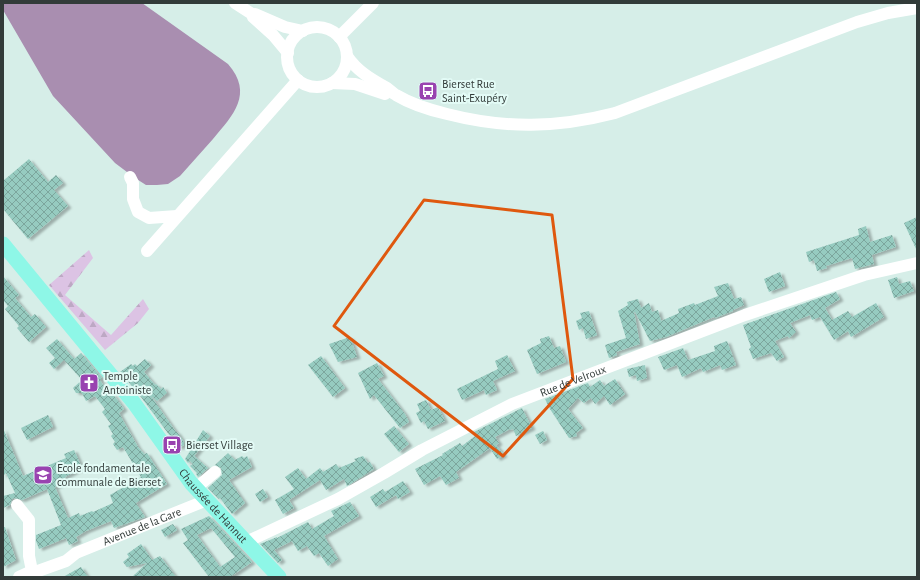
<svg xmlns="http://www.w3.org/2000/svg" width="920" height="580" font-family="'Alegreya Sans',sans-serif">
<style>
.forest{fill:url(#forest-firs)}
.water{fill:#a98eb0}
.building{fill:url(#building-cross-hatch);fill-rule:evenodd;filter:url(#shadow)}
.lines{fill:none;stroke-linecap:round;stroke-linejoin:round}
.minor{stroke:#fff;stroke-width:12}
.major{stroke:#8ef7e7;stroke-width:15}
.marked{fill:none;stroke:#df580e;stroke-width:3;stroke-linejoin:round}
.labels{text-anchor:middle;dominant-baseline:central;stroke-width:4;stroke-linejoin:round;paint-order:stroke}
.poi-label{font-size:12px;fill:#323b39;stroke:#e3fbf6;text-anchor:start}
.street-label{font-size:12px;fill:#323b39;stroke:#e3fbf6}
</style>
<defs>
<pattern id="forest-firs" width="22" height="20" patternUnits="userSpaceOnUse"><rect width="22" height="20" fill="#dcc3e4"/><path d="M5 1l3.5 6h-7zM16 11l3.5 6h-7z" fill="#bda8c4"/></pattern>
<pattern id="building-cross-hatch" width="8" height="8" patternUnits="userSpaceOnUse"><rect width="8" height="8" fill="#96cbc0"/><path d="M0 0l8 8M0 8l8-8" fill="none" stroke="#7ba69d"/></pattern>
<filter id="shadow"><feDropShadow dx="3.5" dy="2" stdDeviation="1" flood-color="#0004"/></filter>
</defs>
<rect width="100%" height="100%" fill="#d6eee8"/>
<path class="forest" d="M 89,250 L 93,258 L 65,295 L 111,335 L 143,299 L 149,309 L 138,323 L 105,350 L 49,285 Z"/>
<path class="water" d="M 3,3 L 142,3 L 228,64 C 254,94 233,115 213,139 C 202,151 191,164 180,176 L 168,184 L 157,185 L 146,185 L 135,178 L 115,163 L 53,96 L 3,10 Z"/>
<g class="building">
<path d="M 29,159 L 48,182 L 56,175 L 63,183 L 54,190 L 68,206 L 28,239 L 3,209 L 3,181 Z"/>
<path d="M 917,217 L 917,251 L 904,223 Z"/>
<path d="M 866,226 L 870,242 L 892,235 L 896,247 L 872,255 L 874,264 L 855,269 L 852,258 L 826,266 L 827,268 L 817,271 L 814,260 L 809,262 L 806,252 L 859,235 L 858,229 Z"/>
<path d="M 780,272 L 785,286 L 769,292 L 764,279 Z"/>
<path d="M 3,276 L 19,295 L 15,298 L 31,317 L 35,314 L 46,327 L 29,342 L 17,328 L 19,326 L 5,309 L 8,306 L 3,300 Z"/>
<path d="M 897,277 L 899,284 L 910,281 L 914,291 L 894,298 L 888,280 Z"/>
<path d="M 728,283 L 734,299 L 741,297 L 744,305 L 733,310 L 733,311 L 715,318 L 714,317 L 666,337 L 650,341 L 635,312 L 634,312 L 640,344 L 616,352 L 617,355 L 609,358 L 605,345 L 626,338 L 618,311 L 628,305 L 627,302 L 638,299 L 641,308 L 649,303 L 652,312 L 658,310 L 661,321 L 679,313 L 678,309 L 694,303 L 695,305 L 718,296 L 714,287 Z"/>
<path d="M 836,292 L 840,299 L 825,308 L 832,320 L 848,311 L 852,317 L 876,303 L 884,317 L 851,337 L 848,331 L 834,340 L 820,317 L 812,320 L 810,315 L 790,323 L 796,332 L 789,338 L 788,336 L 775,341 L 784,357 L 777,361 L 771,353 L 753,359 L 749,349 L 751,347 L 743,325 Z"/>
<path d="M 589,311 L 597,335 L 586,339 L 583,328 L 579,330 L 576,321 L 582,318 L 580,313 Z"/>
<path d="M 549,336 L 554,348 L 560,346 L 566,362 L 537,374 L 527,350 L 541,343 L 540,339 Z"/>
<path d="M 350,337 L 357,357 L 338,362 L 329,344 Z"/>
<path d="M 57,339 L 74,359 L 81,353 L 102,378 L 100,380 L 110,396 L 113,394 L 124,409 L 119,413 L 138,447 L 144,454 L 147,453 L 167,484 L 136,503 L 145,517 L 114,528 L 111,521 L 86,531 L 76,537 L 78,541 L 69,545 L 66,538 L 39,549 L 36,541 L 36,535 L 61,525 L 47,489 L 22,500 L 15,498 L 12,499 L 10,505 L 3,508 L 3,496 L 15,493 L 6,473 L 3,476 L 3,428 L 23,476 L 66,458 L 64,454 L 74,450 L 82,468 L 65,477 L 67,481 L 55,487 L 68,518 L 79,513 L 80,516 L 92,511 L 93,512 L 113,503 L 110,495 L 141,477 L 123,447 L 117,450 L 113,444 L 115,442 L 111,436 L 113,434 L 108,426 L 111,424 L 102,412 L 105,409 L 95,396 L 86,401 L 82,393 L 76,393 L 73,388 L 82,380 L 64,360 L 54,369 L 49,363 L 55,358 L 46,348 Z"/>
<path d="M 727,341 L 736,365 L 722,370 L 720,365 L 703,372 L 701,368 L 682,377 L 677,365 L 664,370 L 658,357 L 683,348 L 688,360 L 715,351 L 714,346 Z"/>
<path d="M 507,355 L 515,371 L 493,381 L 497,390 L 486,395 L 484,390 L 462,400 L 457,389 L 498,369 L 495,361 Z"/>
<path d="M 321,356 L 345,388 L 333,397 L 308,365 Z"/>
<path d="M 145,359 L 151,365 L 144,372 L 155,385 L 156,384 L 161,389 L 163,387 L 167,393 L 157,401 L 151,396 L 176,432 L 177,432 L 184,442 L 184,445 L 179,448 L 141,397 L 120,372 L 131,364 L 133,366 L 135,364 L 137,366 Z"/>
<path d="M 377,363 L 384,376 L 378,379 L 405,414 L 409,422 L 400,428 L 374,395 L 370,399 L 358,373 Z"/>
<path d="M 645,365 L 647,378 L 637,381 L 636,375 L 629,377 L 627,369 Z"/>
<path d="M 615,379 L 625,394 L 610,405 L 604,396 L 595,404 L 591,398 L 584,403 L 578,398 L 568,409 L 583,428 L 576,433 L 577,436 L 569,438 L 550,409 L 545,399 L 588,383 L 590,387 L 600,380 L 604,386 Z"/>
<path d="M 426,400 L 431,410 L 438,407 L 445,421 L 428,429 L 424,421 L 421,423 L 416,413 L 420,411 L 417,404 Z"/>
<path d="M 522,408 L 532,428 L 516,436 L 513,429 L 510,430 L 510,429 L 495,437 L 499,443 L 496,445 L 504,455 L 497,459 L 490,448 L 456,472 L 459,478 L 446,485 L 440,476 L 424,485 L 415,469 L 443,455 L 442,454 L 460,443 L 462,446 L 475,436 L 474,432 Z"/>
<path d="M 48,415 L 53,427 L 27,440 L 21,428 Z"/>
<path d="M 394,426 L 409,444 L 399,452 L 384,434 Z"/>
<path d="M 203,430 L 210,436 L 194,456 L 208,468 L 198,477 L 196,474 L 197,473 L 190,466 L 193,464 L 190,461 L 188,463 L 185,459 Z"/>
<path d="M 543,431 L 547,440 L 540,444 L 535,435 Z"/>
<path d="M 228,453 L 235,460 L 242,456 L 244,458 L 247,456 L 252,467 L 229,480 L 245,503 L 232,514 L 220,498 L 219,499 L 208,488 L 222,475 L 221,468 L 215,465 Z"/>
<path d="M 363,456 L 368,463 L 370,462 L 374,469 L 347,486 L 344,479 L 326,490 L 320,480 L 289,500 L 294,508 L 283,514 L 275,500 L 294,489 L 285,477 L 298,468 L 306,479 L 320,468 L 323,472 L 336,464 L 339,468 L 356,461 L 354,459 Z"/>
<path d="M 403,481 L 410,492 L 398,499 L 396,495 L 376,507 L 370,497 L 383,489 L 385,492 Z"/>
<path d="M 263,489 L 268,497 L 260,502 L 255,494 Z"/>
<path d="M 350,502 L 359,516 L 324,536 L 338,559 L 328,566 L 319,553 L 314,556 L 307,546 L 298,551 L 292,541 L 274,550 L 282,560 L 278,563 L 260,544 L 277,537 L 277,538 L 308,522 L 312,529 L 334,516 L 331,511 Z"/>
<path d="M 209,516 L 252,562 L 230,577 L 209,577 L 183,543 L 188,540 L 181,529 ZM 211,528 L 235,557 L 220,567 L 197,535 Z"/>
<path d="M 173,524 L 177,530 L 165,537 L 161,530 Z"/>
<path d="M 3,527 L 5,527 L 16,560 L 3,567 Z"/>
<path d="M 141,544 L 152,560 L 160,556 L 176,577 L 132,577 L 147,563 L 127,567 L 123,562 L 129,557 L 127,554 Z"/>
<path d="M 81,567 L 88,577 L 63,577 Z"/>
</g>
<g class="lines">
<g class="minor">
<path d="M 235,3 L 252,14 L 253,17 L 273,35 L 288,53"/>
<path d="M 255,14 L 285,27 L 303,31"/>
<circle cx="317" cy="57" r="30"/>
<path d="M 339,37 L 373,3"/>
<path d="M 347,56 C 357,71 371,79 387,88 C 390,90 392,93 396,95 C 411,104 430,110 447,114 C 506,129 557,128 615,113 L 857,22 L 888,13 L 917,8"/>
<path d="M 332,83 L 355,84 L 385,94"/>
<path d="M 130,177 L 133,183 L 133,199 L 138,212 L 149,218 L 177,216"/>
<path d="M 147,251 L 298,80"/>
<path d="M 196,488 L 215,472"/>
<path d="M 17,505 L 29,520 L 29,556 L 32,571"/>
<path id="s1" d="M 246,542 L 338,499 L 384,473 L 422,450 L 512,404 L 745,315 L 864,275 L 917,263"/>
<path id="s2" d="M 19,577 L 32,571 L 38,571 L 66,561 L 76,553 L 207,500"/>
</g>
<path class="major" id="s3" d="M 3,244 L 134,403 L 191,483 L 279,577"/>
</g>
<path class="marked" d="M 424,200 L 552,215 L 573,379 L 503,456 L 334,326 Z"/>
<defs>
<symbol id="bus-square" viewBox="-11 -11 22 22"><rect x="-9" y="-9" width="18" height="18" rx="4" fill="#9943b0" stroke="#e3fbf6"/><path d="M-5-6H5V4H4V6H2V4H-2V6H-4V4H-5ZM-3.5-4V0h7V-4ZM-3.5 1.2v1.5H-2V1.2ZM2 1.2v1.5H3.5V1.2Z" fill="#fff"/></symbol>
<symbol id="church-square" viewBox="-11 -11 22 22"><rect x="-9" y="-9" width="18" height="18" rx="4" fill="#9943b0" stroke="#e3fbf6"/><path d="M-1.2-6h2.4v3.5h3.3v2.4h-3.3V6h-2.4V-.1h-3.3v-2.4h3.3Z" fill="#fff"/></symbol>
<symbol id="school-square" viewBox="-11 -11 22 22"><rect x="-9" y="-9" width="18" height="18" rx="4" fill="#9943b0" stroke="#e3fbf6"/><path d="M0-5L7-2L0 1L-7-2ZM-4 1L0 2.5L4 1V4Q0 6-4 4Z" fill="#fff"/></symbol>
</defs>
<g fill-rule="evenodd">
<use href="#bus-square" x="417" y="80" width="22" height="22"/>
<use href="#church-square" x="78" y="372" width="22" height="22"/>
<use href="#bus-square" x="161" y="434" width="22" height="22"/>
<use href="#school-square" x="32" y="464" width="22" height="22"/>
</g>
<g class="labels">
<g class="poi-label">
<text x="442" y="84">Bierset Rue<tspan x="442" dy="14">Saint-Exupéry</tspan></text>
<text x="103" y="376">Temple<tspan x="103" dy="14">Antoiniste</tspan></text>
<text x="186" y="445">Bierset Village</text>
<text x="57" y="468">Ecole fondamentale<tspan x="57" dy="14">communale de Bierset</tspan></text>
</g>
<g class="street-label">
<text stroke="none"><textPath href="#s1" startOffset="365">Rue de Velroux</textPath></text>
<text stroke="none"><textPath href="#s3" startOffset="336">Chaussée de Hannut</textPath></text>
<text stroke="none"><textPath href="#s2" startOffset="134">Avenue de la Gare</textPath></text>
</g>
</g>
<rect width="920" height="580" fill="none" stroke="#323b39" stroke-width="8"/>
</svg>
